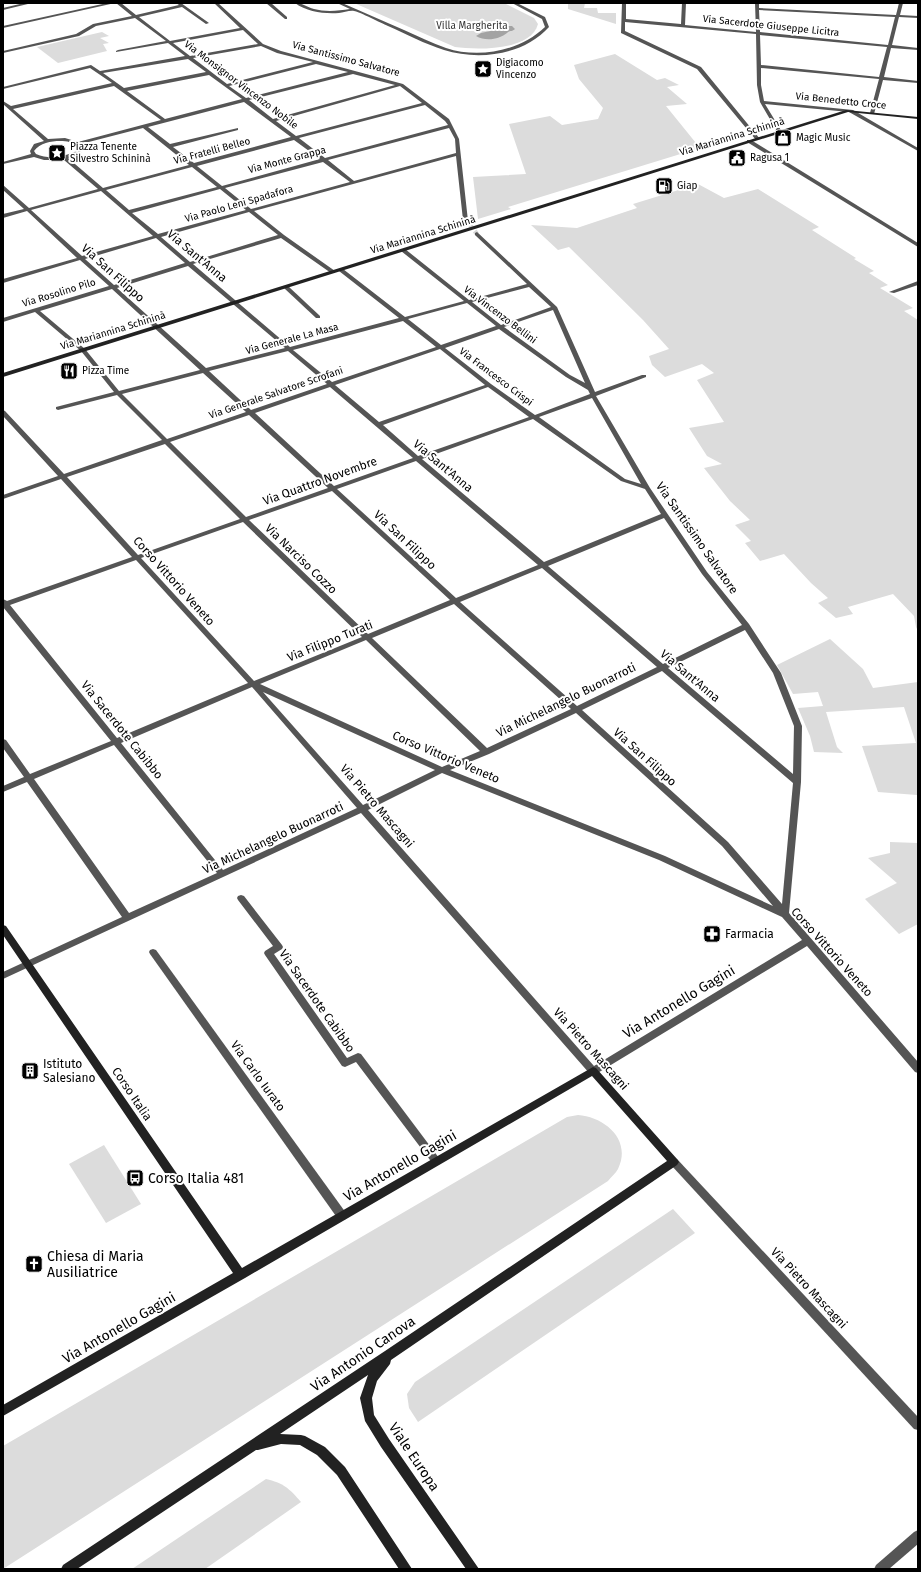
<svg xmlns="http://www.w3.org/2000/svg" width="921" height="1572" font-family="'Fira Sans',sans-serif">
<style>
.green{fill:#dcdcdc}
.water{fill:#a3a3a3}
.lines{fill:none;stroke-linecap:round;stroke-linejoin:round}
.street-tunnel{stroke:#d9d9d9;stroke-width:4.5;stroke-dasharray:4.5 2.5;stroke-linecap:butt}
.street{fill:#555;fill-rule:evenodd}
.secondary{fill:#222;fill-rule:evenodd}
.labels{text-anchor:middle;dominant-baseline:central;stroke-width:4;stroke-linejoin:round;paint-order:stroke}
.far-park-label{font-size:10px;fill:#333;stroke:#fff}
.far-street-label{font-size:10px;fill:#000;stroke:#fff}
.far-poi-label{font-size:10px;fill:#000;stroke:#fff;text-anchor:start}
.street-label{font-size:12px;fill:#000;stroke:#fff}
.poi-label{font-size:12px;fill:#000;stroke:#fff;text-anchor:start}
.near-street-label{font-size:14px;fill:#000;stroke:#fff}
.near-poi-label{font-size:14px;fill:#000;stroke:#fff;text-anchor:start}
</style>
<rect width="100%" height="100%" fill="#fff"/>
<g class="green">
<path d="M 354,3 L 504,3 L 534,18 L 538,24 C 531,51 477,50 455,47 Z"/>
<path d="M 568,3 L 585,3 L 584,8 L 597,8 L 598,13 L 616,13 L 616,24 L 568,9 Z"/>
<path d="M 102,32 L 109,36 L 100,38 L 109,43 L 103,44 L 107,51 L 58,63 L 37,47 Z"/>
<path d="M 615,54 L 657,80 L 665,78 L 679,85 L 667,87 L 687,104 L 666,106 L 700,148 L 508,207 L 511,209 L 478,219 L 473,177 L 526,174 L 509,124 L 550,116 L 562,125 L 598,119 L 603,108 L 579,79 L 574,65 Z"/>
<path d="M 698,184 L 724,198 L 758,189 L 819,227 L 812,230 L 856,258 L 854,259 L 874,271 L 869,273 L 888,285 L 880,288 L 913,308 L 904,311 L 918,320 L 918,631 L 916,627 L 914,616 L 893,594 L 848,607 L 853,614 L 836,618 L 818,603 L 828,598 L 811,583 L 784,554 L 760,561 L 745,543 L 751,541 L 735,525 L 750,520 L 730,501 L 704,468 L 722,464 L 707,456 L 689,428 L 724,422 L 697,380 L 714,373 L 702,364 L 665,377 L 652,365 L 649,356 L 669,349 L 643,320 L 569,247 L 558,250 L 531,225 L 577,228 L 637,208 L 633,204 Z"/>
<path d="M 830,639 L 863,669 L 873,688 L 918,682 L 918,802 L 917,795 L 878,792 L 862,746 L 916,743 L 904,707 L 826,712 L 837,747 L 843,753 L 814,752 L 810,736 L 798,708 L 823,706 L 818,692 L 793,694 L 777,665 Z"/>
<path d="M 890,842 L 918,843 L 918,924 L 899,934 L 865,899 L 897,883 L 868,858 L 890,853 Z"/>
<path d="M 578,1115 C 605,1117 632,1140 618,1169 C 616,1173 611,1177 608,1181 L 3,1569 L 3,1446 L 567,1117 Z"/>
<path d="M 104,1145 L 141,1204 L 106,1223 L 69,1164 Z"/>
<path d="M 673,1209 L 695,1233 L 418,1422 L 409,1408 L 407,1394 L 415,1382 Z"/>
<path d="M 266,1479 C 283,1483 289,1488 301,1502 L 205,1569 L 132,1569 Z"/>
</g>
<path class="water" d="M 500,26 L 512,26 L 515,29 C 512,32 510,30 507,33 C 500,39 486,42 476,36 L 481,33 L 495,30 Z"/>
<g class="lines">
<path class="street-tunnel" d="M 466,220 L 477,234"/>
<g class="street">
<path d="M 24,3 L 32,3 L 3,10 L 3,8 Z"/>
<path d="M 107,3 L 115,3 L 3,28 L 3,26 Z"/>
<path d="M 116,3 L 121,3 L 136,15 L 179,5 L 176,3 L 181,3 L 209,23 L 206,24 L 182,7 L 139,17 L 170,41 L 240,28 L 214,3 L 218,3 L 263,44 L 281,51 L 403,84 L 449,119 L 459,139 L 468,221 L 463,220 L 456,156 L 254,211 L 284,235 L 335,271 L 335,273 L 331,273 L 281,238 L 193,264 L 290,347 L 399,318 L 339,271 L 339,269 L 343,269 L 405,317 L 464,301 L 401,251 L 401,249 L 405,249 L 469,300 L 527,284 L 475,235 L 475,233 L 477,232 L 557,307 L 595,392 L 642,375 L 646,375 L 646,377 L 596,396 L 650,488 L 707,572 L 749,624 L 781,673 L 802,726 L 801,782 L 789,913 L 918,1062 L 918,1073 L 915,1072 L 807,946 L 596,1074 L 593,1075 L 590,1074 L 361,813 L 3,979 L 3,972 L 122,917 L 27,782 L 3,792 L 3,786 L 24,777 L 3,748 L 3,739 L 6,740 L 30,774 L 111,741 L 3,607 L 3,599 L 7,601 L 132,557 L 61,479 L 3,499 L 3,495 L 58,476 L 3,416 L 3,410 L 5,411 L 64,474 L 162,440 L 117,395 L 58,410 L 56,409 L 56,407 L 114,392 L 81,351 L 35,312 L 3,322 L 3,318 L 109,286 L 80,260 L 3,283 L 3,279 L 77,258 L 27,211 L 3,218 L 3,214 L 24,209 L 3,190 L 3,185 L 29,208 L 98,189 L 64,160 L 44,160 L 34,157 L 3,164 L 3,162 L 31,154 L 30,151 L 34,144 L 44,141 L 3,104 L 3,101 L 11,106 L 112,83 L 90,68 L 3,89 L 3,87 L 91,65 L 100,71 L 185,56 L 168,43 L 116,52 L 116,51 L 118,50 L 166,41 L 135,18 L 96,26 L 79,36 L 3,53 L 3,51 L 76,34 L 93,24 L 132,16 ZM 243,30 L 258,44 L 190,56 L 173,43 ZM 261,46 L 277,53 L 313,62 L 227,84 L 193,58 ZM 188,59 L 206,72 L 124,88 L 103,73 ZM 316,64 L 348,72 L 246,98 L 229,86 ZM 353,74 L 395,85 L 273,119 L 249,100 ZM 209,75 L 242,99 L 165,119 L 127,91 ZM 114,86 L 161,120 L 78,142 L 65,138 L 48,139 L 13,109 ZM 400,86 L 422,103 L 296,136 L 276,121 ZM 244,102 L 291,137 L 194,163 L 173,147 L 238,130 L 238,128 L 170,144 L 148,127 ZM 425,105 L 445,121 L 448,125 L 325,158 L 299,138 ZM 143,128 L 189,165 L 103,188 L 68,158 L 81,153 L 83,147 L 81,144 ZM 449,128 L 455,139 L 456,153 L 354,181 L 328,160 ZM 294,140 L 320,159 L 222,186 L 197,166 ZM 60,141 C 67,141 73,142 78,147 L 77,151 C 63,157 50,160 36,154 L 34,151 C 40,143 51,141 60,141 ZM 323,162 L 350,182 L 251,209 L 225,188 ZM 192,167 L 217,187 L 129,210 L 106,190 ZM 220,189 L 246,210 L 158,234 L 132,213 ZM 101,191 L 153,236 L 82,256 L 31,210 ZM 249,212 L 278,235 L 190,262 L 161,237 ZM 156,238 L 185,263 L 114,285 L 85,259 ZM 188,266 L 285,348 L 206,368 L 117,288 ZM 529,287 L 551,307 L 501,325 L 472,302 ZM 112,289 L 200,370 L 119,391 L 85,349 L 40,311 ZM 467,303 L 496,326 L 441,345 L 408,319 ZM 553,310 L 585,383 L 570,375 L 504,327 ZM 403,321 L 436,347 L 332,382 L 293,350 ZM 499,329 L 566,377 L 588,390 L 590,394 L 535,415 L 491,384 L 445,348 ZM 440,349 L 485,385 L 379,422 L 335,385 ZM 288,351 L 327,384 L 251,410 L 209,371 ZM 203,373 L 246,412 L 167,439 L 122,394 ZM 330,387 L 413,458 L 334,486 L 255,413 ZM 488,387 L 529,417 L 418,456 L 383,425 ZM 592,398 L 641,484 L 625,479 L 539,417 ZM 249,415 L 328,488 L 246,517 L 170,442 ZM 533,419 L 621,481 L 645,489 L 661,514 L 544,562 L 422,459 ZM 165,444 L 240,519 L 138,555 L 67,477 ZM 416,461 L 538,565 L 456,598 L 337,489 ZM 332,491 L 450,600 L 368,634 L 249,520 ZM 664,518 L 702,574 L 742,625 L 663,664 L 548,566 ZM 243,522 L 362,637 L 254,681 L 141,558 ZM 136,560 L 248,683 L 117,738 L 10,605 ZM 542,568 L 657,667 L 577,706 L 460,602 ZM 454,604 L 571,709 L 487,748 L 372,638 ZM 745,630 L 773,673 L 794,726 L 793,774 L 668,668 ZM 366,640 L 480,751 L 442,767 L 260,684 ZM 662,671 L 793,783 L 782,904 L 728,842 L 582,710 ZM 252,687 L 357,808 L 223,870 L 121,743 ZM 263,692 L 435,770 L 363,805 ZM 576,713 L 722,846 L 773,906 L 665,856 L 450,770 L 489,754 ZM 114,745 L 217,873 L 129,913 L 34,779 ZM 442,773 L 659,860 L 782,917 L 802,940 L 594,1066 L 368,810 Z"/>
<path d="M 266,3 L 271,3 L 287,17 L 287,19 L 285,19 Z"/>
<path d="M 295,3 C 302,3 307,7 314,9 C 325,12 338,11 350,9 L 337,3 L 342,3 C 363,12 383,21 404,30 C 418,36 432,43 446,48 C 479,59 520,51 545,27 L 542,19 L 512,3 L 517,3 L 545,17 L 549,27 C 524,55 479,61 444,50 C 425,44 406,34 388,26 C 381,23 360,12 354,11 C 350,10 343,13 339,13 C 324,14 307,12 295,3 Z"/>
<path d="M 622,3 L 626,3 L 626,19 L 681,24 L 682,3 L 686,3 L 685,25 L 756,32 L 755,3 L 759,3 L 759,8 L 896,15 L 899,3 L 903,3 L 900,15 L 918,16 L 918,18 L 899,17 L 892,45 L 918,48 L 918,50 L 891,48 L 884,77 L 918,81 L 918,83 L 883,80 L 874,114 L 870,113 L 879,79 L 761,68 L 761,85 L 764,101 L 853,110 L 918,148 L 918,151 L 849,112 L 765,104 L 782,132 L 778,133 L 760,102 L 757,85 L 756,34 L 625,22 L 625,31 L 701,67 L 760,139 L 756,140 L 697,69 L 621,33 ZM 759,10 L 895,17 L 888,45 L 760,32 ZM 760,35 L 887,47 L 879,77 L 761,65 Z"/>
<path d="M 747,140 L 751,140 L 918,243 L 918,247 L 747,142 Z"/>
<path d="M 918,281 L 918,285 L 894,293 L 889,292 Z"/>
<path d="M 284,286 L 288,286 L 320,316 L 320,318 L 316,318 L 284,288 Z"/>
<path d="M 241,895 L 244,896 L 282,945 L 283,947 L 282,949 L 274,954 L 347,1058 L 358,1053 L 361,1054 L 439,1158 L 441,1161 L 439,1164 L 436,1165 L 433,1164 L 356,1062 L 345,1067 L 342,1066 L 265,955 L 264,953 L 265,951 L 273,946 L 238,900 L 237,898 L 238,896 Z"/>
<path d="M 153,949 L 156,950 L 346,1213 L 347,1216 L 346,1219 L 342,1220 L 338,1219 L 150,954 L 149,952 L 150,950 Z"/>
<path d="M 674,1158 L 677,1159 L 918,1417 L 918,1430 L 914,1429 L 671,1165 L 669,1162 L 671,1159 Z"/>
<path d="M 918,1530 L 918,1544 L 889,1569 L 874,1569 L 876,1565 L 914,1532 Z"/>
</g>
<g class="secondary">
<path d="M 846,110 L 918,117 L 918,119 L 848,112 L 3,377 L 3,373 Z"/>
<path d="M 3,925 L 6,926 L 242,1268 L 593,1067 L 596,1068 L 677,1159 L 679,1162 L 677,1165 L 391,1360 L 390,1364 L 377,1381 L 372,1398 L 374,1415 L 389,1439 L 479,1569 L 466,1569 L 381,1447 L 365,1421 L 360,1398 L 368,1375 L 280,1434 L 301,1435 L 305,1436 L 325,1447 L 345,1467 L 412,1569 L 399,1569 L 337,1475 L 317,1455 L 300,1445 L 281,1444 L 258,1450 L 256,1450 L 77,1569 L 61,1569 L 63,1565 L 385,1351 L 667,1161 L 592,1076 L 245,1278 L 3,1416 L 3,1405 L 233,1273 L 3,935 Z"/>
</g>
</g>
<defs>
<symbol id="sight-square" viewBox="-11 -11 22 22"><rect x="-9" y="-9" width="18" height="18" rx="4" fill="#000" stroke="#fff"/><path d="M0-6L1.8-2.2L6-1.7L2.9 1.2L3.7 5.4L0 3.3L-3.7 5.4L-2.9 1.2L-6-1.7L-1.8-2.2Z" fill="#fff"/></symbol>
<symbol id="shop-square" viewBox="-11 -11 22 22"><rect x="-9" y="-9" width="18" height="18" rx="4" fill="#000" stroke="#fff"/><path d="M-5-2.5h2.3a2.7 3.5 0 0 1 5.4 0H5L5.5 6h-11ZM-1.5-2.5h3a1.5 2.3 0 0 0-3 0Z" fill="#fff"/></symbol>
<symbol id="civic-square" viewBox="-11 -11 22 22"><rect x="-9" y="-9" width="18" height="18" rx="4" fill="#000" stroke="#fff"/><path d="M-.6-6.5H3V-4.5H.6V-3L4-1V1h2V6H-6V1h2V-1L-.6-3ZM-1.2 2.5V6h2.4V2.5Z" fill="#fff"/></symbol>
<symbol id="fuel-square" viewBox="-11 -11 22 22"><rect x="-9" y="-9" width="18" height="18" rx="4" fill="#000" stroke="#fff"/><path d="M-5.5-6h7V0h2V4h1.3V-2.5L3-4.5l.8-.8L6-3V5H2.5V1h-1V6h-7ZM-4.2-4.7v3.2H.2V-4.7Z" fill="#fff"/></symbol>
<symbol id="restaurant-square" viewBox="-11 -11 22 22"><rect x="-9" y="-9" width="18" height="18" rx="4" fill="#000" stroke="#fff"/><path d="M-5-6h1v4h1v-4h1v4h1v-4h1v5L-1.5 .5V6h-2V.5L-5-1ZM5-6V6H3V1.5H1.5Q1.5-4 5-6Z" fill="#fff"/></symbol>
<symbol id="pharmacy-square" viewBox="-11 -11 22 22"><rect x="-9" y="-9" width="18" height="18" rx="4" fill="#000" stroke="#fff"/><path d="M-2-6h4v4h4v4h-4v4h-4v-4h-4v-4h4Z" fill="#fff"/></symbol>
<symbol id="building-square" viewBox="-11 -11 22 22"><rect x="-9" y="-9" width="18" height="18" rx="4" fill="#000" stroke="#fff"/><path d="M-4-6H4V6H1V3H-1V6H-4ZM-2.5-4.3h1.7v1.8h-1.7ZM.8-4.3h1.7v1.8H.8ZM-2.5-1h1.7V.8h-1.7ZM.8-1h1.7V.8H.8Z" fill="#fff"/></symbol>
<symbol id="bus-square" viewBox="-11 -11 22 22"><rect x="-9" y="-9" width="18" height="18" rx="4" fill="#000" stroke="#fff"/><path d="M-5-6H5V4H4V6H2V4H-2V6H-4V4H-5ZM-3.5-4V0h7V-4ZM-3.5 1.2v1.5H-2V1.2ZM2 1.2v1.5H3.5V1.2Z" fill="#fff"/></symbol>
<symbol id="church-square" viewBox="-11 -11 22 22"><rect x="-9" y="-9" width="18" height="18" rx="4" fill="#000" stroke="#fff"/><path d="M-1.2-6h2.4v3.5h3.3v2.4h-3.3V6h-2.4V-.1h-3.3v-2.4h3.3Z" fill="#fff"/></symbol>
</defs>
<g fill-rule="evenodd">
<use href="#sight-square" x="473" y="59" width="20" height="20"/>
<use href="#shop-square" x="773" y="128" width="20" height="20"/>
<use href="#sight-square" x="47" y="143" width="20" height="20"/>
<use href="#civic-square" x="727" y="148" width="20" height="20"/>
<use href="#fuel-square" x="654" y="176" width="20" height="20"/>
<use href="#restaurant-square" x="59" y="361" width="20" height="20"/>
<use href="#pharmacy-square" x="702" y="924" width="20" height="20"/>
<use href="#building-square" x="20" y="1061" width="20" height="20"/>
<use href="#bus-square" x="125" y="1168" width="20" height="20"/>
<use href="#church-square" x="24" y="1254" width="20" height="20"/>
</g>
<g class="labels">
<g class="far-park-label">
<text x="472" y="26">Villa Margherita</text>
</g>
<g class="far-street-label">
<text transform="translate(771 26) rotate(6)">Via Sacerdote Giuseppe Licitra</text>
<text transform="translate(346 59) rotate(15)">Via Santissimo Salvatore</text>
<text transform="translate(241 85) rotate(37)">Via Monsignor Vincenzo Nobile</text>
<text transform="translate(841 101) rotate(6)">Via Benedetto Croce</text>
<text transform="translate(732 137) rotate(-17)">Via Mariannina Schininà</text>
<text transform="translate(212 151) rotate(-15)">Via Fratelli Belleo</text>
<text transform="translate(287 160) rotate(-15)">Via Monte Grappa</text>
<text transform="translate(239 204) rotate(-16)">Via Paolo Leni Spadafora</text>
<text transform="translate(423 235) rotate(-17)">Via Mariannina Schininà</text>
<text transform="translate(59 293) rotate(-17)">Via Rosolino Pilo</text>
<text transform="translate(500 315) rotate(37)">Via Vincenzo Bellini</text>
<text transform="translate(113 331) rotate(-17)">Via Mariannina Schininà</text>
<text transform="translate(292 339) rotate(-15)">Via Generale La Masa</text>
<text transform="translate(496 377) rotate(37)">Via Francesco Crispi</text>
<text transform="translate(276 393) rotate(-19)">Via Generale Salvatore Scrofani</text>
</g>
<g class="far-poi-label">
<text x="496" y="63">Digiacomo<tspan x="496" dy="12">Vincenzo</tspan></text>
<text x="796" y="138">Magic Music</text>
<text x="70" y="147">Piazza Tenente<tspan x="70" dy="12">Silvestro Schininà</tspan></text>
<text x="750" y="158">Ragusa 1</text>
<text x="677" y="186">Giap</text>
<text x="82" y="371">Pizza Time</text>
</g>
<g class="street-label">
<text transform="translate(197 256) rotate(40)">Via Sant'Anna</text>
<text transform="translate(113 273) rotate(42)">Via San Filippo</text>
<text transform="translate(443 466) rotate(40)">Via Sant'Anna</text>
<text transform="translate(320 481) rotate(-20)">Via Quattro Novembre</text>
<text transform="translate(697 538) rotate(55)">Via Santissimo Salvatore</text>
<text transform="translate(405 540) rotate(43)">Via San Filippo</text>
<text transform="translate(301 559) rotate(44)">Via Narciso Cozzo</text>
<text transform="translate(174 581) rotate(48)">Corso Vittorio Veneto</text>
<text transform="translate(330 641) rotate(-22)">Via Filippo Turati</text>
<text transform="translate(690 676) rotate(40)">Via Sant'Anna</text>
<text transform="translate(566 700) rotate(-26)">Via Michelangelo Buonarroti</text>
<text transform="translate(122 730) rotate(51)">Via Sacerdote Cabibbo</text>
<text transform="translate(446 757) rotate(23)">Corso Vittorio Veneto</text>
<text transform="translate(645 757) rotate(42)">Via San Filippo</text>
<text transform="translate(377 806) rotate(49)">Via Pietro Mascagni</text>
<text transform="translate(273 838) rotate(-25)">Via Michelangelo Buonarroti</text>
<text transform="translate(832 952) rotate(48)">Corso Vittorio Veneto</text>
<text transform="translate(317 1001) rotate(55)">Via Sacerdote Cabibbo</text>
<text transform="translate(591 1049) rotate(48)">Via Pietro Mascagni</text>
<text transform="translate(258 1076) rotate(54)">Via Carlo Iurato</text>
<text transform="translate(132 1094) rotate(56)">Corso Italia</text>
<text transform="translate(809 1288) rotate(47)">Via Pietro Mascagni</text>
</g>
<g class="poi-label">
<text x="725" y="934">Farmacia</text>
<text x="43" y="1064">Istituto<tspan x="43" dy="14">Salesiano</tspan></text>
</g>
<g class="near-street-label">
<text transform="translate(679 1002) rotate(-31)">Via Antonello Gagini</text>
<text transform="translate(400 1166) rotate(-30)">Via Antonello Gagini</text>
<text transform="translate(119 1328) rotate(-30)">Via Antonello Gagini</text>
<text transform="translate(363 1354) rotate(-34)">Via Antonio Canova</text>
<text transform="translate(414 1457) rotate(56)">Viale Europa</text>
</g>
<g class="near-poi-label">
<text x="148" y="1178">Corso Italia 481</text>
<text x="47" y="1256">Chiesa di Maria<tspan x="47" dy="16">Ausiliatrice</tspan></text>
</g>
</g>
<rect width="921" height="1572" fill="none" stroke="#000000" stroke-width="8"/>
</svg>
